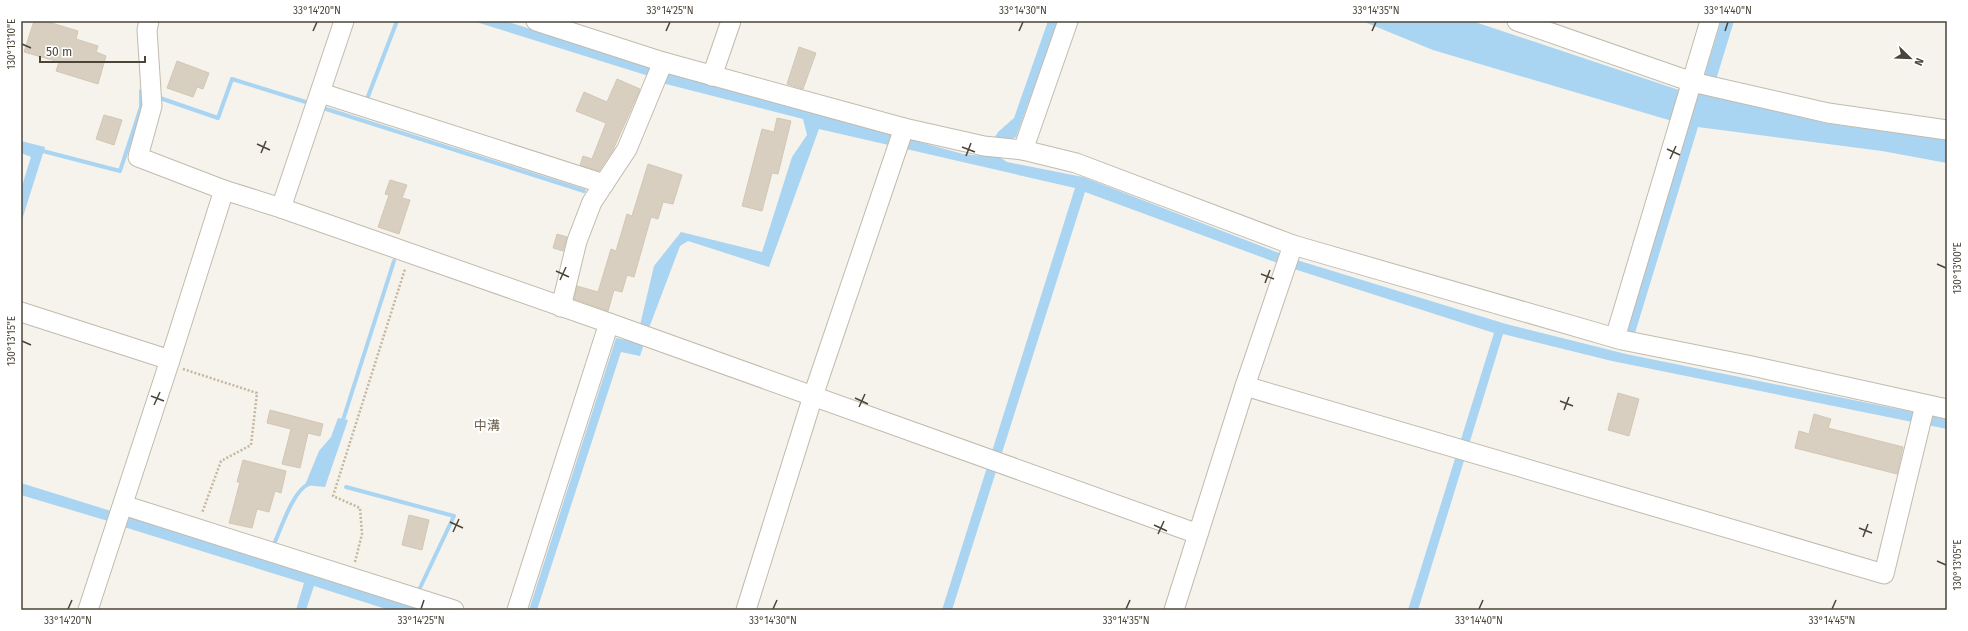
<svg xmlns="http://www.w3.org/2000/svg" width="1968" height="631" font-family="'Fira Sans','Noto Sans JP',sans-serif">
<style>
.water{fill:#a9d4f2}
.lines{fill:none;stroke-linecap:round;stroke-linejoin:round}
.stream{stroke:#a9d4f2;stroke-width:4}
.building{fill:#d8cfc1;stroke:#d3c7b4}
.minor-casing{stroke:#c2bbae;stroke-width:21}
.path{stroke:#c4b79f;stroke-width:2.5;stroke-dasharray:2 2;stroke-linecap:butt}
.minor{stroke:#fff;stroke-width:19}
.ticks{fill:none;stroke:#4b4439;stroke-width:1.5}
.labels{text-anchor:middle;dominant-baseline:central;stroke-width:4;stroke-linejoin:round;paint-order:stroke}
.neighbourhood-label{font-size:13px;fill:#6e6250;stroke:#fff}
.neatline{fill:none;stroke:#4b4439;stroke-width:1.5}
.ticks-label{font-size:10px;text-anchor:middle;fill:#4b4439}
</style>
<rect width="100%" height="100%" fill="#f6f3ec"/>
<g class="water">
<path d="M 473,21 L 506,21 L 653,69 L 652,77 Z"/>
<path d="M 1048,21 L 1058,21 L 1016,137 L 1005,142 L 998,156 L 1007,162 L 1083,177 L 1300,261 L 1506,324 L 1626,354 L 1947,419 L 1947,429 L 1612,361 L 1503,334 L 1418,610 L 1408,610 L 1494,333 L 1294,269 L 1085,192 L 952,610 L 942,610 L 1075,188 L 819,129 L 769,267 L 688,241 L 680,246 L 649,328 L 640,325 L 654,266 L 681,232 L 762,252 L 792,157 L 807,135 L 803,119 L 662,83 L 664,75 L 669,73 L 963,154 L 983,156 L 998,132 L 1014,118 Z"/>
<path d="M 1362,21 L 1472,21 L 1682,91 L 1672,121 L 1433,50 Z"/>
<path d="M 1721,21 L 1734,21 L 1715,83 L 1703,80 Z"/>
<path d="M 1700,91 L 1712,96 L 1825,123 L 1947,140 L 1947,163 L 1882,151 L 1698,127 L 1635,333 L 1627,331 L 1688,129 L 1696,93 Z"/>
<path d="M 21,141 L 45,147 L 21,223 L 21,189 L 31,157 L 21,153 Z"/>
<path d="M 616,338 L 644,344 L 640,356 L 621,352 L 537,610 L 529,610 Z"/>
<path d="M 338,418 L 348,420 L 325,487 L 305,485 L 319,451 L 331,437 Z"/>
<path d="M 21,483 L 111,511 L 108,521 L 21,495 Z"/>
<path d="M 128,517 L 421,610 L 389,610 L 314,586 L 306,610 L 296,610 L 304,583 L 124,527 Z"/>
</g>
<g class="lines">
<g class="stream">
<path d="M 157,97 L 218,118 L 232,79 L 309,103"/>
<path d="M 367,99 L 397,21"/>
<path d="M 323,108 L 584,191"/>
<path d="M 39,150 L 120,171 L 141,107 L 141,91"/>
<path d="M 342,423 L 394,261"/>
<path d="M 346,487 L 454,516 L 419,590"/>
<path d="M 274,544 C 281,529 293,490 309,484"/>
</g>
</g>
<g class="building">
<path d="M 34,21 L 45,21 L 78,31 L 76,39 L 98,46 L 96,52 L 106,56 L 98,84 L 56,71 L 59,62 L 24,52 Z"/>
<path d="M 799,47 L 816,53 L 803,89 L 787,84 Z"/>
<path d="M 177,61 L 209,73 L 203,89 L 197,87 L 193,97 L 167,88 Z"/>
<path d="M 617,79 L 640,89 L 613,150 L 599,171 L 580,165 L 583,156 L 592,159 L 606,123 L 576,111 L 584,92 L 607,102 Z"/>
<path d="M 104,115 L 122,120 L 114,145 L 96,139 Z"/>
<path d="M 777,118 L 791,121 L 778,174 L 772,173 L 762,211 L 742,206 L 762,129 L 774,132 Z"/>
<path d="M 648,164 L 682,175 L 673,204 L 663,202 L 658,219 L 651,217 L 634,277 L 627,275 L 622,292 L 614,290 L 608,311 L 574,299 L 577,286 L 598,292 L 611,249 L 616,251 L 627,214 L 632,216 Z"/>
<path d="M 390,180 L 407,185 L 402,198 L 410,200 L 399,234 L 378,227 L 389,195 L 385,194 Z"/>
<path d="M 557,234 L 567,237 L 563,251 L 553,248 Z"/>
<path d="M 1618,393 L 1639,399 L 1629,436 L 1608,430 Z"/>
<path d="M 270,410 L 323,424 L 320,436 L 308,433 L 300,468 L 282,464 L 291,429 L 267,423 Z"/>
<path d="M 1814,414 L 1831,419 L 1828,428 L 1903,447 L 1897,474 L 1795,448 L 1799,431 L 1809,434 Z"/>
<path d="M 243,460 L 286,471 L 281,493 L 275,491 L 269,512 L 257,509 L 252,528 L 229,523 L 240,482 L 237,482 Z"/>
<path d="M 409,515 L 429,520 L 422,550 L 402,545 Z"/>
</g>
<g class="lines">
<defs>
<g id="minor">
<path d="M 149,21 L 147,30 L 152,106 L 138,157 L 224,190"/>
<path d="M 536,21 L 663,62 L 904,128 L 984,146 L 1023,150 L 1076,163 L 1293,245 L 1622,340 L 1752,366 L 1947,409"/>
<path d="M 1517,21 L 1692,82 L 1828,113 L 1947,130"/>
<path d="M 712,76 L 731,21"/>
<path d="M 321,93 L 604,184"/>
<path d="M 1023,150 L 1068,21"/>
<path d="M 281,208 L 344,21"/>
<path d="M 561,307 L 577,241 L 592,202 L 627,149 L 663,62"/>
<path d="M 21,312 L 170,360"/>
<path d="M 1615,338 L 1710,21"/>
<path d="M 1245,386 L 1884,574 L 1925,405"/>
<path d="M 123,505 L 454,610"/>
<path d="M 88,610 L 170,360 L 224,190 L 281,208 L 609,323 L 1198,534"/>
<path d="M 517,610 L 609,323"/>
<path d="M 746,610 L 813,396 L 904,128"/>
<path d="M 1174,610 L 1245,386 L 1293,245"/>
</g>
</defs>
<use href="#minor" class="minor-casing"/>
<g class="path">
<path d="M 183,369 L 257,393 L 251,445 L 221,461 L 202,513"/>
<path d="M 355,562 L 362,534 L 360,508 L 333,496 L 405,269"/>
</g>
<use href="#minor" class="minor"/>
</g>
<path class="ticks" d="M 313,31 L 317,22M 666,31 L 670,22M 1019,31 L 1023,22M 1372,31 L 1376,22M 1725,31 L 1728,22M 22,44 L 31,48M 257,144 L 270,150M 962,147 L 975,152M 1667,149 L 1680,155M 261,153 L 266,141M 966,156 L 971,143M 1670,159 L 1676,146M 1937,264 L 1946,268M 556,271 L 569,277M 1261,274 L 1274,279M 560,280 L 566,267M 1265,283 L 1270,270M 22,341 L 31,345M 151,396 L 164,401M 855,398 L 868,404M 1560,401 L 1573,406M 154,405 L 160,392M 859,407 L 865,394M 1564,410 L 1569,397M 450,522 L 463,528M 1154,525 L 1167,531M 1859,528 L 1872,533M 453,532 L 459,519M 1158,534 L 1164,521M 1863,537 L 1868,524M 1937,561 L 1946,565M 68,609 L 72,600M 421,609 L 424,600M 773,609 L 777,600M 1126,609 L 1130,600M 1479,609 L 1483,600M 1832,609 L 1836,600"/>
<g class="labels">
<g class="neighbourhood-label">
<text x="487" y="425">中溝</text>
</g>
</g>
<rect width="1968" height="631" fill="none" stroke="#ffffff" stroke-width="44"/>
<g transform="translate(1910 58) rotate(113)" stroke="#ffffff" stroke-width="3" paint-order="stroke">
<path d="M0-3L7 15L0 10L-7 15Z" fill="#4b4439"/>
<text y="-6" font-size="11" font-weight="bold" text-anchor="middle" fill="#4b4439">N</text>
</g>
<path d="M40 56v6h105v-6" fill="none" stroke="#4b4439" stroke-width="2"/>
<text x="46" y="56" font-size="12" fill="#4b4439" stroke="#ffffff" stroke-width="3" paint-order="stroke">50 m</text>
<rect x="22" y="22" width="1924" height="587" class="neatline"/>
<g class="ticks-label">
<text x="317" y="14">33°14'20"N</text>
<text x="670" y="14">33°14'25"N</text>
<text x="1023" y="14">33°14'30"N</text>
<text x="1376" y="14">33°14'35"N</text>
<text x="1728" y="14">33°14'40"N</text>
<text transform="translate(11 44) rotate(-90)" y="4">130°13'10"E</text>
<text transform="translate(1957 268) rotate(-90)" y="4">130°13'00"E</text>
<text transform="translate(11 341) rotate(-90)" y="4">130°13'15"E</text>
<text transform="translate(1957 565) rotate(-90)" y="4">130°13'05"E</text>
<text x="68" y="624">33°14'20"N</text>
<text x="421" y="624">33°14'25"N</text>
<text x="773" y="624">33°14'30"N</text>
<text x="1126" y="624">33°14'35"N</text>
<text x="1479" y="624">33°14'40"N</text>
<text x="1832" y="624">33°14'45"N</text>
</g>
</svg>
